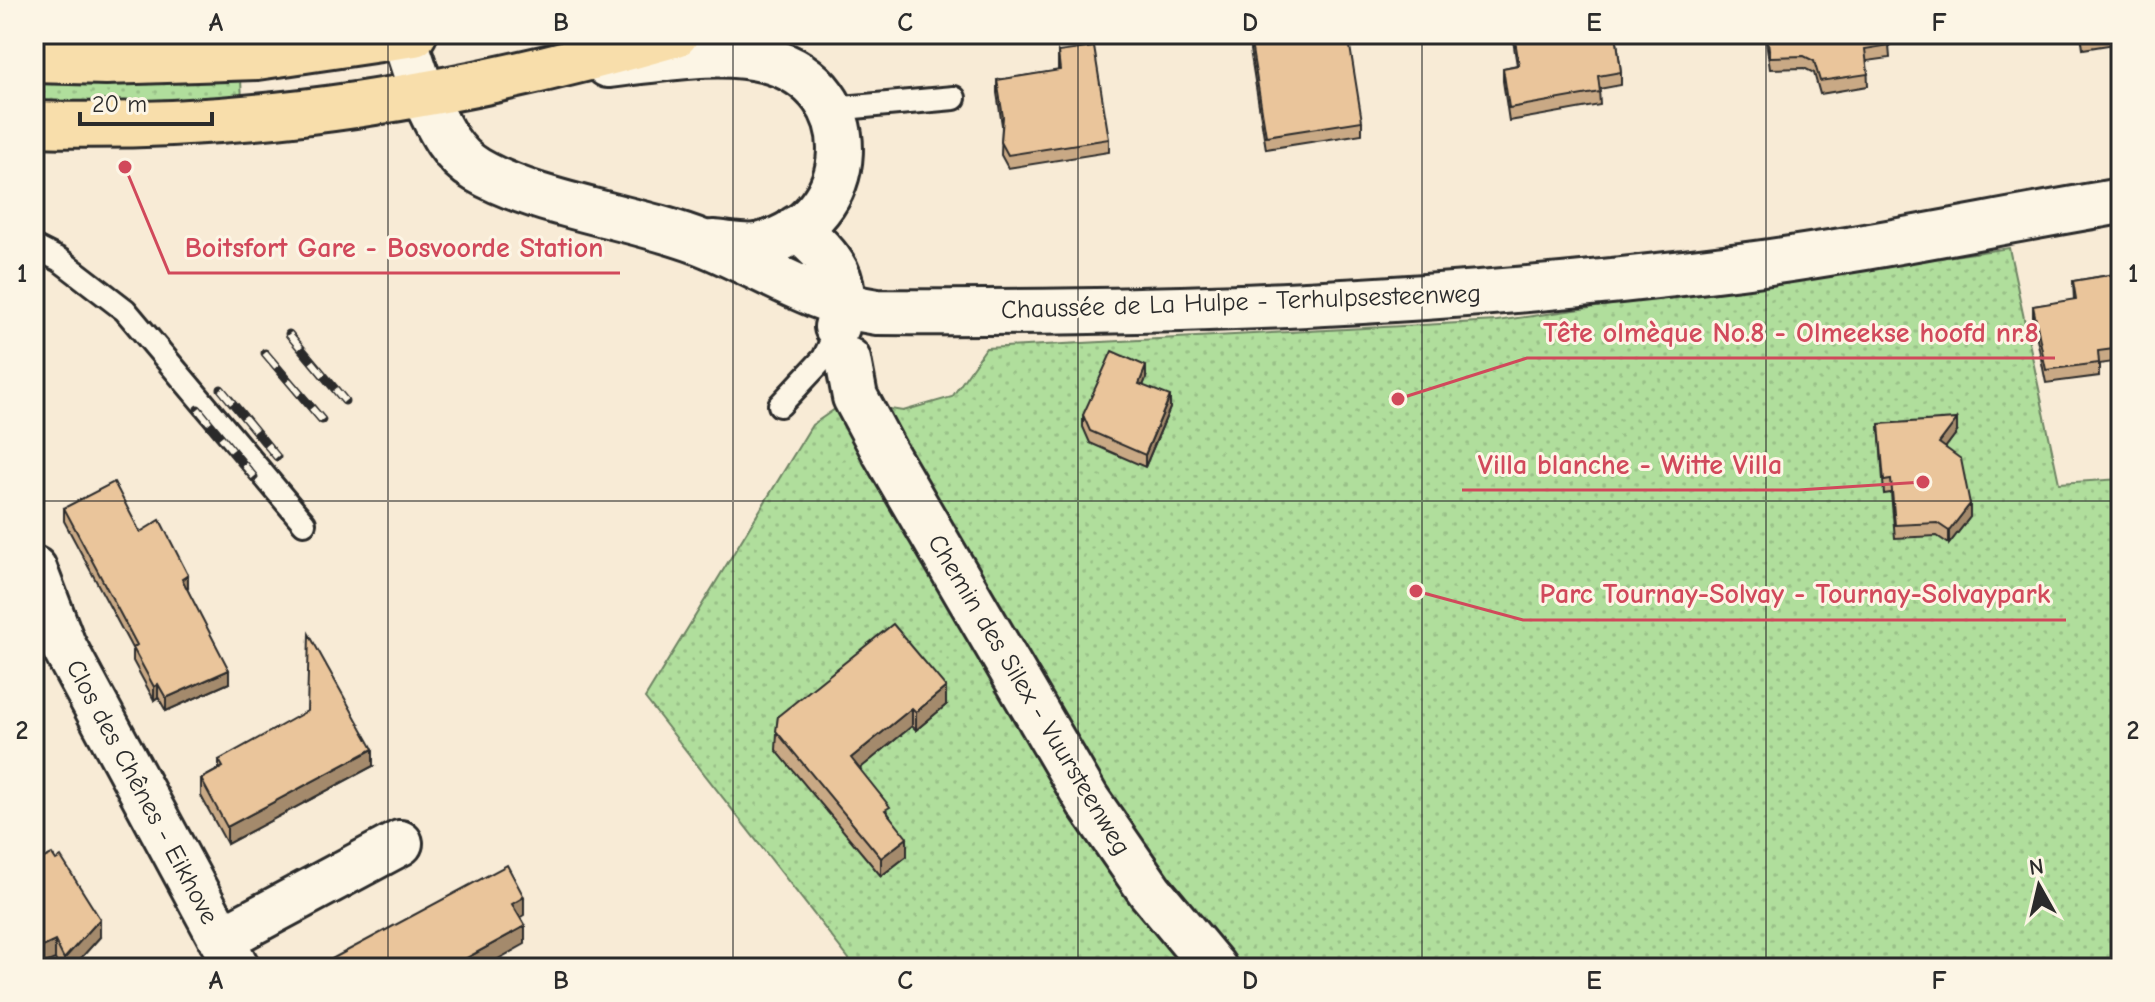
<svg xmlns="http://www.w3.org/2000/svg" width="2155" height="1002" font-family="'Comic Neue',sans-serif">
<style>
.green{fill:url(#green-dots);stroke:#6e8464;stroke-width:2}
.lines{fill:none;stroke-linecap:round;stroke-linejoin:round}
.lane-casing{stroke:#2b2b2b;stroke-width:28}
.street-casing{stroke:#2b2b2b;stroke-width:50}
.secondary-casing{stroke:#2b2b2b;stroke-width:50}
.primary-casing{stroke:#2b2b2b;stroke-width:50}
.lane{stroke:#fcf5e5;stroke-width:22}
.street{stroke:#fcf5e5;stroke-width:44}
.secondary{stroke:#fcf5e5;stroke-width:44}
.primary{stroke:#f8deab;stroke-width:44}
.rail-casing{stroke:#2b2b2b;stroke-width:9}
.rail{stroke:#fcf5e5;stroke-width:6;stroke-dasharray:18;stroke-linecap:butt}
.wall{fill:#c9a985;stroke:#2b2b2b;stroke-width:2}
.shaded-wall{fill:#a48a6c;stroke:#2b2b2b;stroke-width:2}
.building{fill:#eac59b;stroke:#2b2b2b;stroke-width:2}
.grid{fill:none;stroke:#2b2b2b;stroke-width:2;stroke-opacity:0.55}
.labels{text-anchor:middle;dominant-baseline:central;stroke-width:6;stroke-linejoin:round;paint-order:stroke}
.street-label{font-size:26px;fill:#2b2b2b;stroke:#fcf5e5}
.leader{fill:none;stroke:#d1495b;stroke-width:3}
.callout-dot{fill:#d1495b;stroke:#fcf5e5;stroke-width:3}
.callout-label{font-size:28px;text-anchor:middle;font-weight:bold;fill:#d1495b;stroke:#fcf5e5;stroke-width:6;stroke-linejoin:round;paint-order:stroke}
.neatline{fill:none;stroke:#2b2b2b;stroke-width:3}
.grid-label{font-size:26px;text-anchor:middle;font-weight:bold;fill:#2b2b2b}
</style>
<defs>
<pattern id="green-dots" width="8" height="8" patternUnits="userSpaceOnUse" patternTransform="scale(2)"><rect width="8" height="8" fill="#b0de9c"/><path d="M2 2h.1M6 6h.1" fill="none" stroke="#98bf87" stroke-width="1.8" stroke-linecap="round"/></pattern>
</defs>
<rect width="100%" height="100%" fill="#f8ebd6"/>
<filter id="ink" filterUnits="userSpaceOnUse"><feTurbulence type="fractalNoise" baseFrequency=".0125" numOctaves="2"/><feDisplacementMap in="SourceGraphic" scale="16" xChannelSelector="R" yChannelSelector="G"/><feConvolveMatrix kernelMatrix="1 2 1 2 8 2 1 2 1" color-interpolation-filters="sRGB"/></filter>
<g filter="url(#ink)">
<g class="green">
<path d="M 34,79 L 241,79 L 242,101 L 34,104 Z"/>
<path d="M 2009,248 L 2059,483 L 2121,479 L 2121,968 L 856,968 L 645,698 L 812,425 L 845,402 L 903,411 L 952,397 L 986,348 L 1497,321 Z"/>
</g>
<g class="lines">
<defs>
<g id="lane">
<path d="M 832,109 L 954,98"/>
<path d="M 34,247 L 60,260 L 125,310 L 304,523"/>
<path d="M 780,405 L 824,358 L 833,339"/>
</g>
<g id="street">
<path d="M 608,65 C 658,60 718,47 767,60 C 869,87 861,219 762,245 C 748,249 728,244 713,243"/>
<path d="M 422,92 C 436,121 448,153 477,170 C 539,206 635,216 703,243 C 761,266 814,303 877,312 C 1160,314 1443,304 1724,268 C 1857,252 1989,223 2121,201"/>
<path d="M 797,228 C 832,259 852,279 837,327"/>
<path d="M 848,360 L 855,397 L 885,453 L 1088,801 L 1150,891 L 1214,968"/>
<path d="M 34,569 L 63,645 L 237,968"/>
<path d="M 221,939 L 400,843"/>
</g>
<path id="secondary" d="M 403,35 L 422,92"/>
<g id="primary">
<path d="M 34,60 L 106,62 L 257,57 L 414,34"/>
<path d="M 34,124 C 254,131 466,95 676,34"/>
</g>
</defs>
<use href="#lane" class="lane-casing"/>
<use href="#street" class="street-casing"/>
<use href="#secondary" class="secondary-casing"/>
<use href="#primary" class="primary-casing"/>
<use href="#lane" class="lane"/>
<use href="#street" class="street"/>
<use href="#secondary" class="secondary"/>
<use href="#primary" class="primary"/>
<defs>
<g id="rail">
<path d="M 289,334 L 345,401"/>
<path d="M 265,353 L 322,420"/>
<path d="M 221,389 L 277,457"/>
<path d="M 198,409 L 254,477"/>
</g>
</defs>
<use href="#rail" class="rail-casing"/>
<use href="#rail" class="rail"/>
</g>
<g class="wall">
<path d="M 1512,34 L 1616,34 L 1621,72 L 1621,85 L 1599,89 L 1600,105 L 1509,121 L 1503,81 L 1503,68 L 1517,65 Z"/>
<path d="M 1765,34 L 1888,34 L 1890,58 L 1867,61 L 1868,86 L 1820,94 L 1814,73 L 1804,68 L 1770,69 Z"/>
<path d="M 2081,34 L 2121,34 L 2121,43 L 2083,49 Z"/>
<path d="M 1250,37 L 1362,121 L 1362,134 L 1266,149 L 1250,50 Z"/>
<path d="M 1058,52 L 1109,139 L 1109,152 L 1008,168 L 1001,155 L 1002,125 L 997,93 L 997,80 L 1058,71 Z"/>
<path d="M 2121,273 L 2121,361 L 2099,364 L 2099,376 L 2046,383 L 2033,319 L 2033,306 L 2074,300 L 2073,281 Z"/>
<path d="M 1146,378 L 1143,386 L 1170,408 L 1145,467 L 1090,443 L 1083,427 L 1083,415 Z"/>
<path d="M 1879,424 L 1957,432 L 1945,448 L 1970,517 L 1949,544 L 1937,536 L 1895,538 L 1891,493 L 1884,494 Z"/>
<path d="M 64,508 L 140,532 L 188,588 L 187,589 L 229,683 L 166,711 L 158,697 L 154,700 L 133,661 L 133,650 L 64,521 Z"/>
<path d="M 946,705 L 916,730 L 912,726 L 859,769 L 890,816 L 907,856 L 881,876 L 776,750 L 778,716 Z"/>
<path d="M 219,760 L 373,766 L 227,844 L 201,796 L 201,779 L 219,769 Z"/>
<path d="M 40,860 L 100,937 L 72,968 L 59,968 L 55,959 L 34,968 Z"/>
</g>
<g class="shaded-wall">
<path d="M 1146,366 L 1146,378 L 1139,396 L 1139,384 Z"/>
<path d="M 1170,396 L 1170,408 L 1145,467 L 1145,455 Z"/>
<path d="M 1957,419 L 1957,432 L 1939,456 L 1939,443 Z"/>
<path d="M 1970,504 L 1970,517 L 1949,544 L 1949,531 Z"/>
<path d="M 188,575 L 188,588 L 182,592 L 182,579 Z"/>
<path d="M 229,670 L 229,683 L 166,711 L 166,698 Z"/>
<path d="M 158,684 L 158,697 L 154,700 L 154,687 Z"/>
<path d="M 946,687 L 946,705 L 916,730 L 916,712 Z"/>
<path d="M 912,708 L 912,726 L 851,776 L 851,758 Z"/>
<path d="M 373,749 L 373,766 L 227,844 L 227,827 Z"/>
<path d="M 907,838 L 907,856 L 881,876 L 881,858 Z"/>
<path d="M 524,897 L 524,915 L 512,922 L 512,904 Z"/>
<path d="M 100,919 L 100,937 L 72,968 L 64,968 L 64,959 Z"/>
<path d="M 525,926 L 525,944 L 482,968 L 463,968 L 463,960 Z"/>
<path d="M 55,941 L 55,959 L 34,968 L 34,951 Z"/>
</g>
<g class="building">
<path d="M 1267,34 L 1348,34 L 1362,121 L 1266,136 L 1250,37 Z"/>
<path d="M 1514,34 L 1616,34 L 1621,72 L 1598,76 L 1600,92 L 1509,108 L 1503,68 L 1519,65 Z"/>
<path d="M 1767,34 L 1888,34 L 1890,45 L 1865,49 L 1868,74 L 1820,81 L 1814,61 L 1804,56 L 1770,57 Z"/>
<path d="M 1094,47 L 1109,139 L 1008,155 L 1001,142 L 1003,117 L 997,80 L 1060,70 L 1058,52 Z"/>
<path d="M 2121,273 L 2121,348 L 2098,351 L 2099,363 L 2046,370 L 2033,306 L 2076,299 L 2073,281 Z"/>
<path d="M 1112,351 L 1146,366 L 1139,384 L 1170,396 L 1145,455 L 1090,431 L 1083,415 Z"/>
<path d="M 1957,419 L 1939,443 L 1961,459 L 1970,504 L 1949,531 L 1937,523 L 1895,525 L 1891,480 L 1884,481 L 1879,424 Z"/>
<path d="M 114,482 L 140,532 L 160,520 L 188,575 L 182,579 L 229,670 L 166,698 L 158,684 L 154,687 L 133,648 L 137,645 L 64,508 Z"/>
<path d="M 893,624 L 946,687 L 916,712 L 912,708 L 851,758 L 890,807 L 885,810 L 907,838 L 881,858 L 776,731 L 778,716 Z"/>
<path d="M 309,634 L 373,749 L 227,827 L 201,779 L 223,767 L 219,760 L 307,711 Z"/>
<path d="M 34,850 L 40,860 L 52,854 L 56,860 L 61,857 L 100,919 L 64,959 L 55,941 L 34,951 Z"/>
<path d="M 507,865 L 524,897 L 512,904 L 525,926 L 463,960 L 466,967 L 464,968 L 315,968 Z"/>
</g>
</g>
<path class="grid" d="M 388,34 L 388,968M 733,34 L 733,968M 1078,34 L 1078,968M 1422,34 L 1422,968M 1766,34 L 1766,968M 34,501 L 2121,501"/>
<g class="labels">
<g class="street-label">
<text transform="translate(1241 302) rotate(-2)">Chaussée de La Hulpe - Terhulpsesteenweg</text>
<text transform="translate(1029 695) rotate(59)">Chemin des Silex - Vuursteenweg</text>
<text transform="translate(142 792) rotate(62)">Clos des Chênes - Eikhove</text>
</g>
</g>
<path class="leader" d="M125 167L169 273H620M1398 399L1527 358H2055M1923 482L1798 490H1462M1416 591L1523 620H2066"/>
<g class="callout-dot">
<circle cx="125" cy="167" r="8"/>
<circle cx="1398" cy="399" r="8"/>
<circle cx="1923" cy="482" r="8"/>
<circle cx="1416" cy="591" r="8"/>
</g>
<g class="callout-label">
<text x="394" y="257">Boitsfort Gare - Bosvoorde Station</text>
<text x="1791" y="342">Tête olmèque No.8 - Olmeekse hoofd nr.8</text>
<text x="1630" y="474">Villa blanche - Witte Villa</text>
<text x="1795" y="603">Parc Tournay-Solvay - Tournay-Solvaypark</text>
</g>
<rect width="2155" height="1002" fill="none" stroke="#fcf5e5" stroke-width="88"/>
<g transform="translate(2039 886) rotate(352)" stroke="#fcf5e5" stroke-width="6" paint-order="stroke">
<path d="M0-6L14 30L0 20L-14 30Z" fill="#2b2b2b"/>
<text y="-12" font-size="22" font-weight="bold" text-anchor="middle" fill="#2b2b2b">N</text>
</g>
<path d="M80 112v12h132v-12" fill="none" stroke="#2b2b2b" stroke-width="4"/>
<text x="92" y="112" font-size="24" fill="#2b2b2b" stroke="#fcf5e5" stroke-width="6" paint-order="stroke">20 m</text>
<rect x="44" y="44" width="2067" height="914" class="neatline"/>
<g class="grid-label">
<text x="216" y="31">A</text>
<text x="561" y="31">B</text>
<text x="905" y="31">C</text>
<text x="1250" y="31">D</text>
<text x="1594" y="31">E</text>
<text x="1939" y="31">F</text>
<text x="22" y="282">1</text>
<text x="2133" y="282">1</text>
<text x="22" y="739">2</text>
<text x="2133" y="739">2</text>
<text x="216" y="989">A</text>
<text x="561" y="989">B</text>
<text x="905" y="989">C</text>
<text x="1250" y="989">D</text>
<text x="1594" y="989">E</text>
<text x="1939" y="989">F</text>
</g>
</svg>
